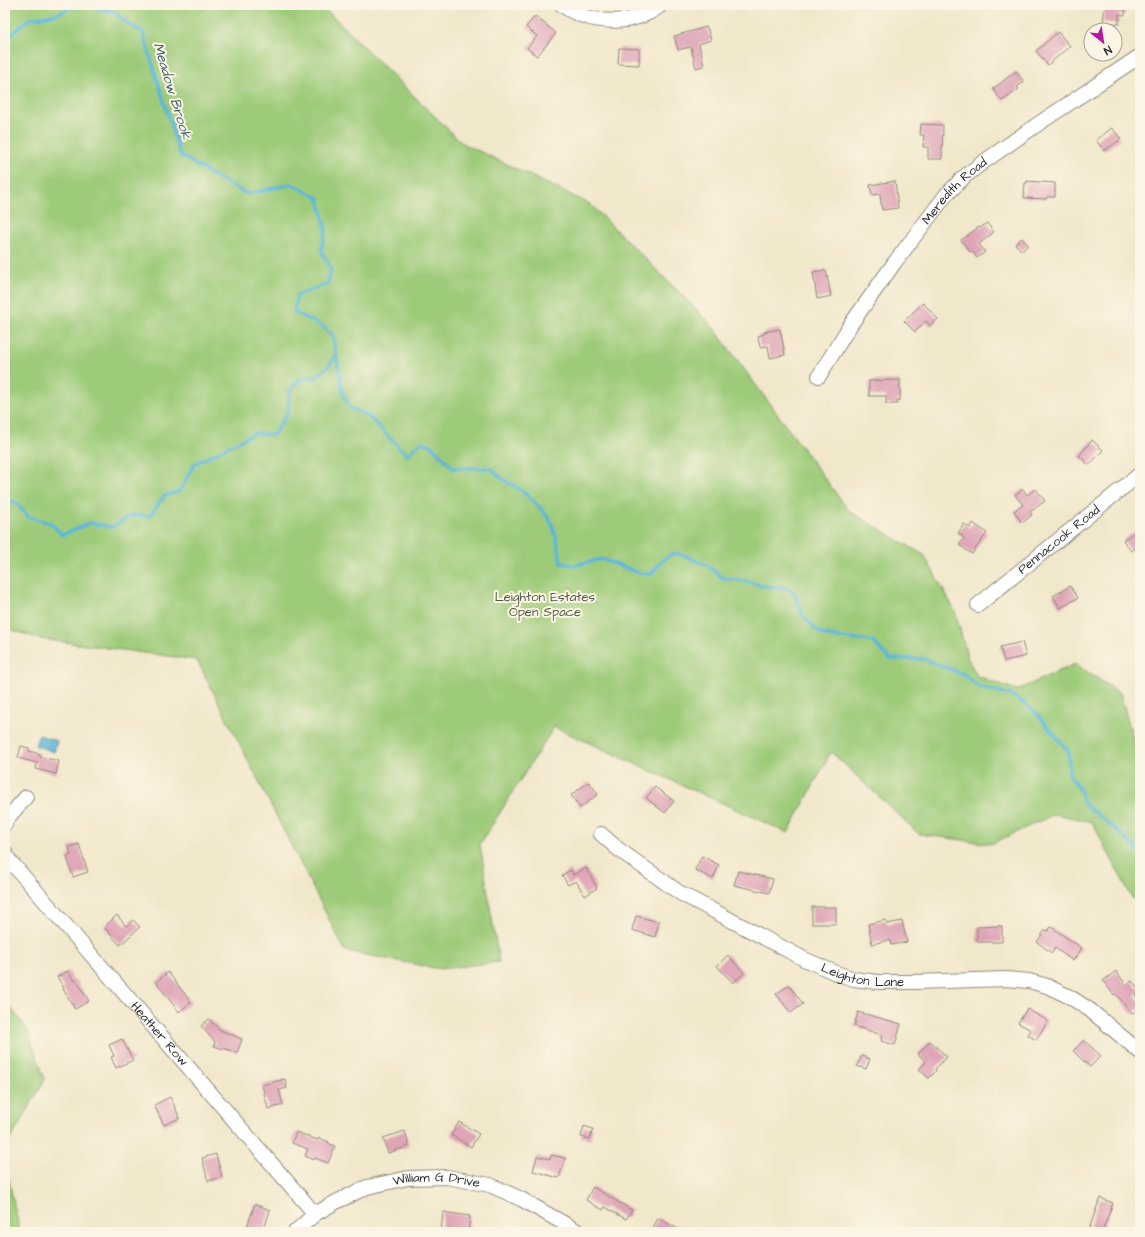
<svg xmlns="http://www.w3.org/2000/svg" width="1145" height="1237" font-family="'Architects Daughter',sans-serif">
<style>
.green{fill:#9ecb79;stroke:#647b52}
.water{fill:#59b6d7;stroke:#427081}
.lines{fill:none;stroke-linecap:round;stroke-linejoin:round}
.stream{stroke:#59b6d7;stroke-width:3.5}
.building{fill:#dfa5b7}
.minor-casing{stroke:#8e897b;stroke-width:16}
.minor{stroke:#fff;stroke-width:14}
.labels{text-anchor:middle;dominant-baseline:central;stroke-width:4;stroke-linejoin:round;paint-order:stroke}
.street-label{font-size:13px;fill:#2b2b2b;stroke:#fcf5e5}
.park-label{font-size:13px;fill:#4e5b42;stroke:#fcf5e5}
.water-label{font-size:14px;font-style:italic;fill:#3b5c67;stroke:#fcf5e5}
</style>
<rect width="100%" height="100%" fill="#fcf5e5"/>
<filter id="ink" filterUnits="userSpaceOnUse"><feTurbulence type="fractalNoise" baseFrequency=".025" numOctaves="2"/><feDisplacementMap in="SourceGraphic" scale="8" xChannelSelector="R" yChannelSelector="G"/><feConvolveMatrix kernelMatrix="1 2 1 2 8 2 1 2 1" color-interpolation-filters="sRGB"/></filter>
<filter id="wash" filterUnits="userSpaceOnUse"><feTurbulence type="fractalNoise" baseFrequency=".012" numOctaves="4" result="noise"/><feDisplacementMap in="SourceGraphic" scale="16" xChannelSelector="R" yChannelSelector="G"/><feGaussianBlur stdDeviation="0.9" result="paint"/><feColorMatrix in="noise" values="0 0 0 0 0 0 0 0 0 0 0 0 0 0 0 0 0 1.4 0 .05"/><feComposite in="paint" operator="in"/></filter>
<g filter="url(#wash)">
<rect width="100%" height="100%" fill="#f1e7cb"/>
<g class="green">
<path d="M 5,5 L 321,5 L 462,143 L 590,204 L 710,323 L 849,511 L 924,555 L 955,611 L 968,659 L 977,676 L 1017,690 L 1075,664 L 1120,693 L 1135,746 L 1140,747 L 1140,901 L 1132,898 L 1092,822 L 1055,814 L 991,844 L 919,834 L 831,752 L 788,833 L 554,727 L 480,844 L 499,962 L 440,969 L 345,951 L 197,660 L 41,639 L 5,628 Z"/>
<path d="M 5,1000 L 27,1029 L 45,1079 L 11,1139 L 5,1146 Z"/>
<path d="M 5,1162 L 20,1232 L 5,1232 Z"/>
</g>
<path class="water" d="M 39,735 L 57,741 L 54,752 L 35,745 Z"/>
<g class="lines">
<g class="stream">
<path d="M 84,5 L 114,12 L 130,25 L 143,32 L 180,155 L 214,176 L 247,194 L 292,184 L 319,198 L 326,231 L 321,250 L 331,270 L 327,284 L 297,295 L 294,312 L 322,326 L 333,336 L 343,393 L 350,408 L 368,416 L 407,455 L 421,442 L 431,445 L 453,468 L 491,468 C 499,478 509,483 520,490 C 530,497 547,513 552,524 C 557,536 559,550 561,563 L 575,565 L 602,559 L 639,573 L 651,574 L 663,560 L 673,553 L 686,556 L 708,566 L 723,578 L 745,581 L 764,586 L 786,588 L 795,593 L 803,616 L 821,634 L 839,638 L 872,641 L 890,659 L 924,659 L 963,674 L 979,687 L 1012,695 L 1036,713 L 1069,752 L 1069,774 L 1081,792 L 1084,804 L 1113,827 L 1140,852"/>
<path d="M 5,40 L 29,19 L 57,14 L 77,5"/>
<path d="M 5,500 L 15,502 L 29,517 L 51,523 L 62,535 L 90,523 L 112,527 L 132,515 L 150,516 L 164,496 L 180,491 L 194,464 L 255,433 L 273,435 L 288,412 L 289,392 L 300,379 L 316,377 L 329,366 L 335,355"/>
</g>
</g>
<g id="blocks">
<g class="building">
<path d="M 1105,5 L 1126,5 L 1125,15 L 1119,14 L 1119,24 L 1103,22 Z"/>
<path d="M 535,16 L 556,33 L 537,56 L 527,48 L 537,36 L 526,27 Z"/>
<path d="M 707,27 L 711,40 L 699,44 L 704,66 L 696,68 L 691,47 L 678,50 L 674,36 Z"/>
<path d="M 1058,32 L 1070,46 L 1048,65 L 1036,51 Z"/>
<path d="M 619,48 L 639,49 L 639,65 L 618,64 Z"/>
<path d="M 1016,71 L 1024,82 L 1017,87 L 1019,89 L 1002,101 L 993,89 Z"/>
<path d="M 921,124 L 943,125 L 942,159 L 928,159 L 928,147 L 923,147 L 924,135 L 920,135 Z"/>
<path d="M 1112,128 L 1121,139 L 1104,151 L 1096,140 Z"/>
<path d="M 895,181 L 898,208 L 882,210 L 880,194 L 872,195 L 870,185 Z"/>
<path d="M 1027,181 L 1055,183 L 1055,197 L 1047,197 L 1046,199 L 1024,198 L 1025,183 L 1027,183 Z"/>
<path d="M 987,223 L 994,232 L 979,244 L 985,252 L 977,258 L 972,251 L 970,252 L 961,240 L 979,227 L 980,228 Z"/>
<path d="M 1022,238 L 1028,245 L 1022,251 L 1015,244 Z"/>
<path d="M 826,270 L 831,296 L 817,299 L 813,272 Z"/>
<path d="M 923,303 L 938,319 L 930,326 L 926,321 L 915,332 L 904,321 Z"/>
<path d="M 780,329 L 785,355 L 770,358 L 768,346 L 760,347 L 758,336 L 764,334 L 764,332 Z"/>
<path d="M 900,380 L 900,400 L 897,400 L 898,404 L 886,404 L 886,396 L 869,396 L 869,381 Z"/>
<path d="M 1092,440 L 1103,450 L 1089,465 L 1079,456 Z"/>
<path d="M 1023,489 L 1027,495 L 1036,489 L 1045,501 L 1030,512 L 1032,515 L 1022,523 L 1014,511 L 1023,505 L 1015,495 Z"/>
<path d="M 973,523 L 987,533 L 972,554 L 959,545 L 964,538 L 958,533 L 964,524 L 970,528 Z"/>
<path d="M 1140,528 L 1140,545 L 1131,551 L 1123,540 Z"/>
<path d="M 1070,586 L 1078,598 L 1060,608 L 1053,596 Z"/>
<path d="M 1022,642 L 1026,656 L 1004,661 L 1000,647 Z"/>
<path d="M 21,746 L 29,748 L 29,751 L 40,754 L 40,757 L 59,761 L 56,774 L 36,769 L 37,763 L 18,758 Z"/>
<path d="M 589,782 L 598,794 L 580,808 L 571,795 Z"/>
<path d="M 655,787 L 674,801 L 665,813 L 646,798 Z"/>
<path d="M 79,844 L 88,872 L 73,877 L 67,857 L 71,855 L 69,847 Z"/>
<path d="M 702,856 L 719,865 L 713,879 L 695,870 Z"/>
<path d="M 586,868 L 597,888 L 585,896 L 576,881 L 568,885 L 562,875 L 571,870 L 573,875 Z"/>
<path d="M 738,871 L 773,879 L 769,893 L 734,885 Z"/>
<rect x="812" y="907" width="24" height="17"/>
<path d="M 117,915 L 126,926 L 133,920 L 140,927 L 120,945 L 104,927 Z"/>
<path d="M 636,916 L 659,922 L 655,937 L 632,930 Z"/>
<path d="M 886,920 L 887,924 L 902,921 L 907,942 L 891,945 L 890,940 L 872,944 L 868,924 Z"/>
<path d="M 1002,926 L 1002,942 L 977,942 L 977,927 Z"/>
<path d="M 1051,927 L 1082,948 L 1073,961 L 1055,948 L 1052,953 L 1037,942 L 1045,930 L 1048,931 Z"/>
<path d="M 728,955 L 744,973 L 733,983 L 717,966 Z"/>
<path d="M 68,971 L 74,981 L 76,980 L 89,1001 L 75,1009 L 63,989 L 64,988 L 57,977 Z"/>
<path d="M 1116,971 L 1126,985 L 1132,981 L 1140,991 L 1135,995 L 1140,1002 L 1140,1008 L 1132,1014 L 1116,994 L 1114,995 L 1103,981 Z"/>
<path d="M 168,972 L 191,1002 L 179,1012 L 156,982 Z"/>
<path d="M 789,985 L 803,1004 L 791,1013 L 776,994 Z"/>
<path d="M 1027,1009 L 1048,1021 L 1036,1040 L 1028,1035 L 1031,1030 L 1018,1023 Z"/>
<path d="M 858,1012 L 901,1024 L 895,1045 L 881,1041 L 882,1035 L 854,1026 Z"/>
<path d="M 209,1019 L 220,1030 L 242,1039 L 237,1053 L 223,1048 L 223,1049 L 214,1046 L 215,1042 L 201,1026 Z"/>
<path d="M 122,1039 L 133,1060 L 116,1068 L 111,1057 L 114,1056 L 109,1045 Z"/>
<path d="M 1084,1040 L 1101,1056 L 1090,1067 L 1073,1051 Z"/>
<path d="M 930,1041 L 947,1057 L 935,1069 L 936,1071 L 929,1078 L 919,1069 L 926,1062 L 918,1054 Z"/>
<path d="M 862,1056 L 870,1059 L 866,1069 L 857,1066 Z"/>
<path d="M 285,1079 L 287,1088 L 279,1090 L 283,1105 L 268,1109 L 262,1085 Z"/>
<path d="M 170,1097 L 180,1118 L 164,1125 L 154,1105 Z"/>
<path d="M 459,1122 L 479,1134 L 471,1147 L 451,1135 Z"/>
<path d="M 584,1126 L 593,1129 L 590,1139 L 581,1137 Z"/>
<path d="M 405,1131 L 409,1146 L 388,1153 L 383,1138 Z"/>
<path d="M 296,1132 L 318,1140 L 319,1138 L 329,1142 L 328,1143 L 335,1146 L 328,1163 L 315,1158 L 314,1160 L 305,1156 L 308,1149 L 292,1143 Z"/>
<path d="M 216,1154 L 222,1177 L 208,1181 L 202,1158 Z"/>
<path d="M 551,1155 L 565,1158 L 559,1178 L 533,1171 L 537,1156 L 550,1159 Z"/>
<path d="M 593,1187 L 632,1210 L 626,1219 L 605,1207 L 603,1210 L 586,1200 Z"/>
<path d="M 1100,1198 L 1113,1203 L 1102,1232 L 1088,1232 Z"/>
<path d="M 255,1204 L 270,1210 L 263,1232 L 245,1232 Z"/>
<path d="M 443,1212 L 470,1216 L 468,1232 L 441,1232 Z"/>
<path d="M 658,1218 L 684,1232 L 651,1232 Z"/>
</g>
</g>
</g>
<g filter="url(#ink)">
<use href="#blocks" fill-opacity="0" stroke="#8e897b" stroke-width="1"/>
<g class="lines">
<defs>
<g id="minor">
<path d="M 562,5 C 590,25 633,27 661,5"/>
<path id="s1" d="M 819,376 L 851,324 L 895,262 L 946,195 L 964,177 L 982,163 L 1038,124 L 1140,56"/>
<path id="s2" d="M 978,605 L 1140,474"/>
<path d="M 5,824 L 6,820 L 26,797"/>
<path id="s3" d="M 601,834 L 618,849 L 680,893 L 804,959 L 836,973 L 854,979 L 878,982 L 915,982 L 1006,979 L 1029,981 L 1047,986 L 1070,997 L 1090,1010 L 1140,1052"/>
<path id="s4" d="M 5,853 L 9,860 L 24,877 L 315,1214"/>
<path id="s5" d="M 295,1232 L 315,1214 L 336,1202 L 367,1187 L 408,1178 L 447,1177 L 490,1185 L 521,1199 L 579,1232"/>
</g>
</defs>
<use href="#minor" class="minor-casing"/>
<use href="#minor" class="minor"/>
</g>
</g>
<g class="labels">
<g class="street-label">
<text stroke="none"><textPath href="#s1" startOffset="230">Meredith Road</textPath></text>
<text stroke="none"><textPath href="#s2" startOffset="104">Pennacook Road</textPath></text>
<text stroke="none"><textPath href="#s3" startOffset="301">Leighton Lane</textPath></text>
<text stroke="none"><textPath href="#s4" startOffset="238">Heather Row</textPath></text>
<text stroke="none"><textPath href="#s5" startOffset="156">William G Drive</textPath></text>
</g>
<g class="park-label">
<text x="545" y="597">Leighton Estates<tspan x="545" dy="15">Open Space</tspan></text>
</g>
<g class="water-label">
<text transform="translate(172 91) rotate(73)">Meadow Brook</text>
</g>
</g>
<rect width="1145" height="1237" fill="none" stroke="#fcf5e5" stroke-width="20"/>
<g transform="translate(1103 42) rotate(150)"><circle r="19" fill="#fcf5e5" stroke="#a8a49b"/>
<path d="M0-3L7 15L0 10L-7 15Z" fill="#b5179e"/>
<text y="-6" font-size="11" font-weight="bold" text-anchor="middle" fill="#2b2b2b">N</text>
</g>
</svg>
